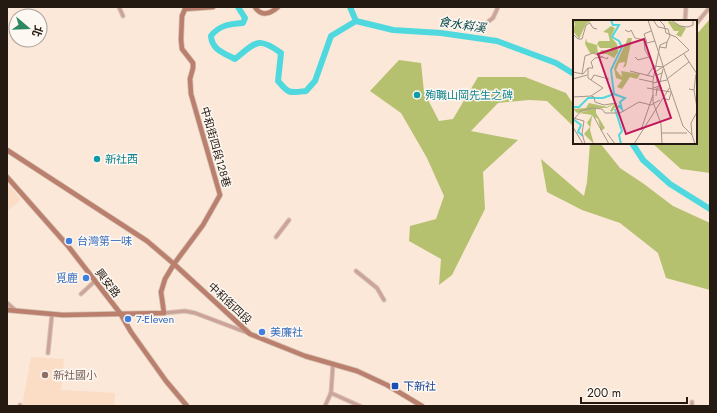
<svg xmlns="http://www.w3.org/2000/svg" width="717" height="413" font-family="Jost,'Noto Sans TC',sans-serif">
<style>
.built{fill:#fbdcc5}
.green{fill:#b6c16f}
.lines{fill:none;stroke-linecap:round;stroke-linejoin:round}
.river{stroke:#4fd9df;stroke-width:6}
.street-casing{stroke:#d4c3b5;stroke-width:5}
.secondary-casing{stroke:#d4c3b5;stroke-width:6}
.street{stroke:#cda397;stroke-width:3}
.secondary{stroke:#bb7f6d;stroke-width:4.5}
.culture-dot{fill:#0f9aa8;stroke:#fef8f3;stroke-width:1.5}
.shop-dot{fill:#3f7fe0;stroke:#fef8f3;stroke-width:1.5}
.education-dot{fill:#8d6e63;stroke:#fef8f3;stroke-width:1.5}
.transit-dot{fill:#1a4fb4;stroke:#fef8f3;stroke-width:1.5}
.labels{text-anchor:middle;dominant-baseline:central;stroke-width:3;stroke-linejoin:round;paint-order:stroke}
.culture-label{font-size:11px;fill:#0d838f;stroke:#fef8f3;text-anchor:start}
.street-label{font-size:11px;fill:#251a11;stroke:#fef8f3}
.shop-label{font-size:11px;fill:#366cbe;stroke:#fef8f3;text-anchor:start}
.education-label{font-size:11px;fill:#785e54;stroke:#fef8f3;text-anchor:start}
.transit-label{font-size:11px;fill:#164399;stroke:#fef8f3;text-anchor:start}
.water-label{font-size:12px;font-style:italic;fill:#004345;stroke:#fef8f3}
.inset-river{fill:none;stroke:#4fd9df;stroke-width:2}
.inset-road{fill:none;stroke:#a59689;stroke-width:1}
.view{fill:#c2185b;fill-opacity:0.15;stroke:#c2185b;stroke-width:2}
.inset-edge{fill:none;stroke:#251a11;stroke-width:2}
</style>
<rect width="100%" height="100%" fill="#fbe8d9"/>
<g class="built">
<path d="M 7,183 L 21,200 L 7,211 Z"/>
<path d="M 31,357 L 64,359 L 61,390 L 115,393 L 114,406 L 22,406 Z"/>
</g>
<g class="green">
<path d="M 710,19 L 710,173 L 681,169 L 652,143 L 696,143 L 696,79 L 698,75 L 696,59 L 696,35 Z"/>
<path d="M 399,60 L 421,63 L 424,92 L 439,121 L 453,119 L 478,77 L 525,77 L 566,93 L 574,105 L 574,127 L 547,101 L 529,100 L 498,103 L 471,131 L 518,140 L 483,172 L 485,209 L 452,275 L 439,285 L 441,259 L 409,241 L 410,226 L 436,219 L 444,196 L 427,158 L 401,113 L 370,91 Z"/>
<path d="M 590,143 L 600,143 L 620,168 L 644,184 L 673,206 L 710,223 L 710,290 L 666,278 L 658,253 L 620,223 L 582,210 L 547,192 L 541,159 L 584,196 L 587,182 Z"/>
</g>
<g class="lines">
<g class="river">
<path d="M 238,7 L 245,18 L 243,23 C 230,24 219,25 211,36 C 212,50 224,53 235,59 C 256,42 258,36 281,53 L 278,81 C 289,94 289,93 306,91 L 315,81 L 331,36 L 356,21"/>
<path d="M 350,7 L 356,21 L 393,30 L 441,33 L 497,41 L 556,63 L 574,74"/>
<path d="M 632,143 L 643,160 L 670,184 L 710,209"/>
</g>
<defs>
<g id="street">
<path d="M 119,7 L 123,16"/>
<path d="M 489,21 L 493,18 L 498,7"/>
<path d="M 685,21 L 686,7"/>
<path d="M 696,24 L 710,7"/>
<path d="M 276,237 L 289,220"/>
<path d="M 356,271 L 377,288 L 384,300"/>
<path d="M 81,294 L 95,281"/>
<path d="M 7,303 L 15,310"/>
<path d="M 164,313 L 185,311 L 195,313 L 248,333"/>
<path d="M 48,353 L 52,314"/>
<path d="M 331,393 L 360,406"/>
<path d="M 20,406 L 20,405"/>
<path d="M 325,406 L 331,393 L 333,364"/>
<path d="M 692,406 L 692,402"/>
</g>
<g id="secondary">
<path d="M 255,7 C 261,17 270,14 278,7"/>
<path d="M 7,150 L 147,241 L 174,264 L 250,334 L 305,356 L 357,371 L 387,385 L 422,406"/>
<path d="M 7,177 L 68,246 L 120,313 L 131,332 L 166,381 L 187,406"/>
<path d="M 7,310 L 63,315 L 164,313 L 161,292 L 165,279 L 174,264 L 203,225 L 220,195 L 191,94 L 190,79 L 193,68 L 193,63 L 182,49 L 181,40 L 182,16 L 185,9 L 213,7"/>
</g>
</defs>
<use href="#street" class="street-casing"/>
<use href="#secondary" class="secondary-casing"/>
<use href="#street" class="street"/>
<use href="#secondary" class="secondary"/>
</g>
<g class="culture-dot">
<circle cx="417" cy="95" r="4"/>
<circle cx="97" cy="159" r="4"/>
</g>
<g class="shop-dot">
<circle cx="69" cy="241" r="4"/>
<circle cx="86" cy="278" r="4"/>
<circle cx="128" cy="319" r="4"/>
<circle cx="262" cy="332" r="4"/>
</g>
<circle class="education-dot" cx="45" cy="375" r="4"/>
<rect class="transit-dot" x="391" y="382" width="8" height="8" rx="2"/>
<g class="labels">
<g class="culture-label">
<text x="425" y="95">殉職山岡先生之碑</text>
<text x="105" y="159">新社西</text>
</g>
<g class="street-label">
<text transform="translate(216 147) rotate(74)">中和街四段128巷</text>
<text transform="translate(108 283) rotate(52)">興安路</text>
<text transform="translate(230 303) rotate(43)">中和街四段</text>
</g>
<g class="shop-label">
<text x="77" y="241">台灣第一味</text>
<text x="78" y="278" text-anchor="end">覓鹿</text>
<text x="136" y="319">7-Eleven</text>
<text x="270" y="332">美廉社</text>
</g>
<g class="education-label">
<text x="53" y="375">新社國小</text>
</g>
<g class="transit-label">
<text x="403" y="386">下新社</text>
</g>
<g class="water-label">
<text transform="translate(462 25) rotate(8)">食水嵙溪</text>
</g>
</g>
<g transform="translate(573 20)">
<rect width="124" height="124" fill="#fbe8d9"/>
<path d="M 0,0 L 20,0 L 13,4 L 6,19 L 0,11 L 2,4 ZM 97,1 L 113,8 L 108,17 L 103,15 L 106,11 L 101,11 L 95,2 ZM 38,6 L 42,8 L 38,17 L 44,24 L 45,32 L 41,38 L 34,34 L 27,34 L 28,30 L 35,31 L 39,28 L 27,28 L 24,24 L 26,21 L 37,21 L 35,13 L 30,12 ZM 13,18 L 14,22 L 24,25 L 25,34 L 17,33 L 12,24 ZM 55,18 L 59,18 L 53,46 L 50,48 L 52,42 L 46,43 L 43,50 L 49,57 L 48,51 L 67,54 L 64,59 L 57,57 L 49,69 L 44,67 L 49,60 L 43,58 L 41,48 ZM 16,83 L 34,87 L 39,84 L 42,83 L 44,84 L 39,92 L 37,91 L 41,84 L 34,88 L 23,88 L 23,93 L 32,108 L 28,111 L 25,99 L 19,96 L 17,110 L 21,124 L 11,114 L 17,107 L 14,103 L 19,95 L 6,93 L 17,90 L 4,93 L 0,89 L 13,88 Z" fill="#b6c16f"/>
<path class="inset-river" d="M 41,74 L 52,78 L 47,82 L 49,89 L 46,86 L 44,88M 0,87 L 6,87 L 15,78 L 30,78 L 41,74 L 38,50 L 49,27 L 46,21 L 39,17 L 46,5 L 40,5 L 38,0M 42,89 L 49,111 L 46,115 L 48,124M 0,99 L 8,105 L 5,112 L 10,116"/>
<path class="inset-road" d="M 80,0 L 85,7 L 95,9 L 97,16 L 94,22 L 87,25 L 80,60 L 80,82 L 88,104 L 89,124M 98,0 L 107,6 L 115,7 L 120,5 L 120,0M 52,10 L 56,12 L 58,10 L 62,18 L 71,20 L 72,30 L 81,46M 78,11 L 71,14 L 74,23 L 82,21M 0,14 L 5,19 L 9,19 L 13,5 L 17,3 L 20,8 L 24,9M 87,27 L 93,28 L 94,22M 111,34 L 124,54M 62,37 L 65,40 L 76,37M 15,48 L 20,48 L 18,42 L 22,38 L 30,37M 57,51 L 81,57M 0,52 L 10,54 L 15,48 L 15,58 L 30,68 L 18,76 L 0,77M 82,52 L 116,30 L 103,17 L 93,13 L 91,5 L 86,0M 9,54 L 12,36 L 20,33 L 34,39 L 35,37M 74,56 L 81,46 L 90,47M 0,59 L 14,55M 66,59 L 80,62M 94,59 L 116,42M 18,60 L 21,55 L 36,59M 84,62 L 84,55 L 89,53M 80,63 L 94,60M 74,68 L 98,72M 80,68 L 86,66 L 90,49M 97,68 L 110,106 L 119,115 L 122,124M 116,69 L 121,70 L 123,54M 121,70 L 124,88M 18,76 L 21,77 L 22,82 L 31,85 L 43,83 L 43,88 L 47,93 L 66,82 L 78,85 L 87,80M 83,76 L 84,68 L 89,68M 90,78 L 96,80 L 98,73M 21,97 L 36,124M 0,98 L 11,101 L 9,113 L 12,124M 2,98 L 8,91 L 19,88 L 29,89 L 32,93 L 46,93M 0,107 L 10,124M 68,110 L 80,75M 34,113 L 42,124M 89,113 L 114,113M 119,115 L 118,103 L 124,92M 61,124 L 97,67 L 75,0"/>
<path class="view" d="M 71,19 L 98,98 L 53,114 L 25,34 Z"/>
<rect width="124" height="124" class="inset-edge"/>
</g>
<rect width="717" height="413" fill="none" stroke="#251a11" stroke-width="16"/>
<g transform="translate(28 28) rotate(109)"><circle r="19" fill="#fef8f3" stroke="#a79f99"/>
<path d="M0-3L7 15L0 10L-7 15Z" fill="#2c885f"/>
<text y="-6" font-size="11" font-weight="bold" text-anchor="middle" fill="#251a11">北</text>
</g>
<path d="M581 397v6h106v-6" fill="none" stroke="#251a11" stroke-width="2"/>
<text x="587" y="397" font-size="12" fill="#251a11" stroke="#fef8f3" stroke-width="3" paint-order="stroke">200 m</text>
</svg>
